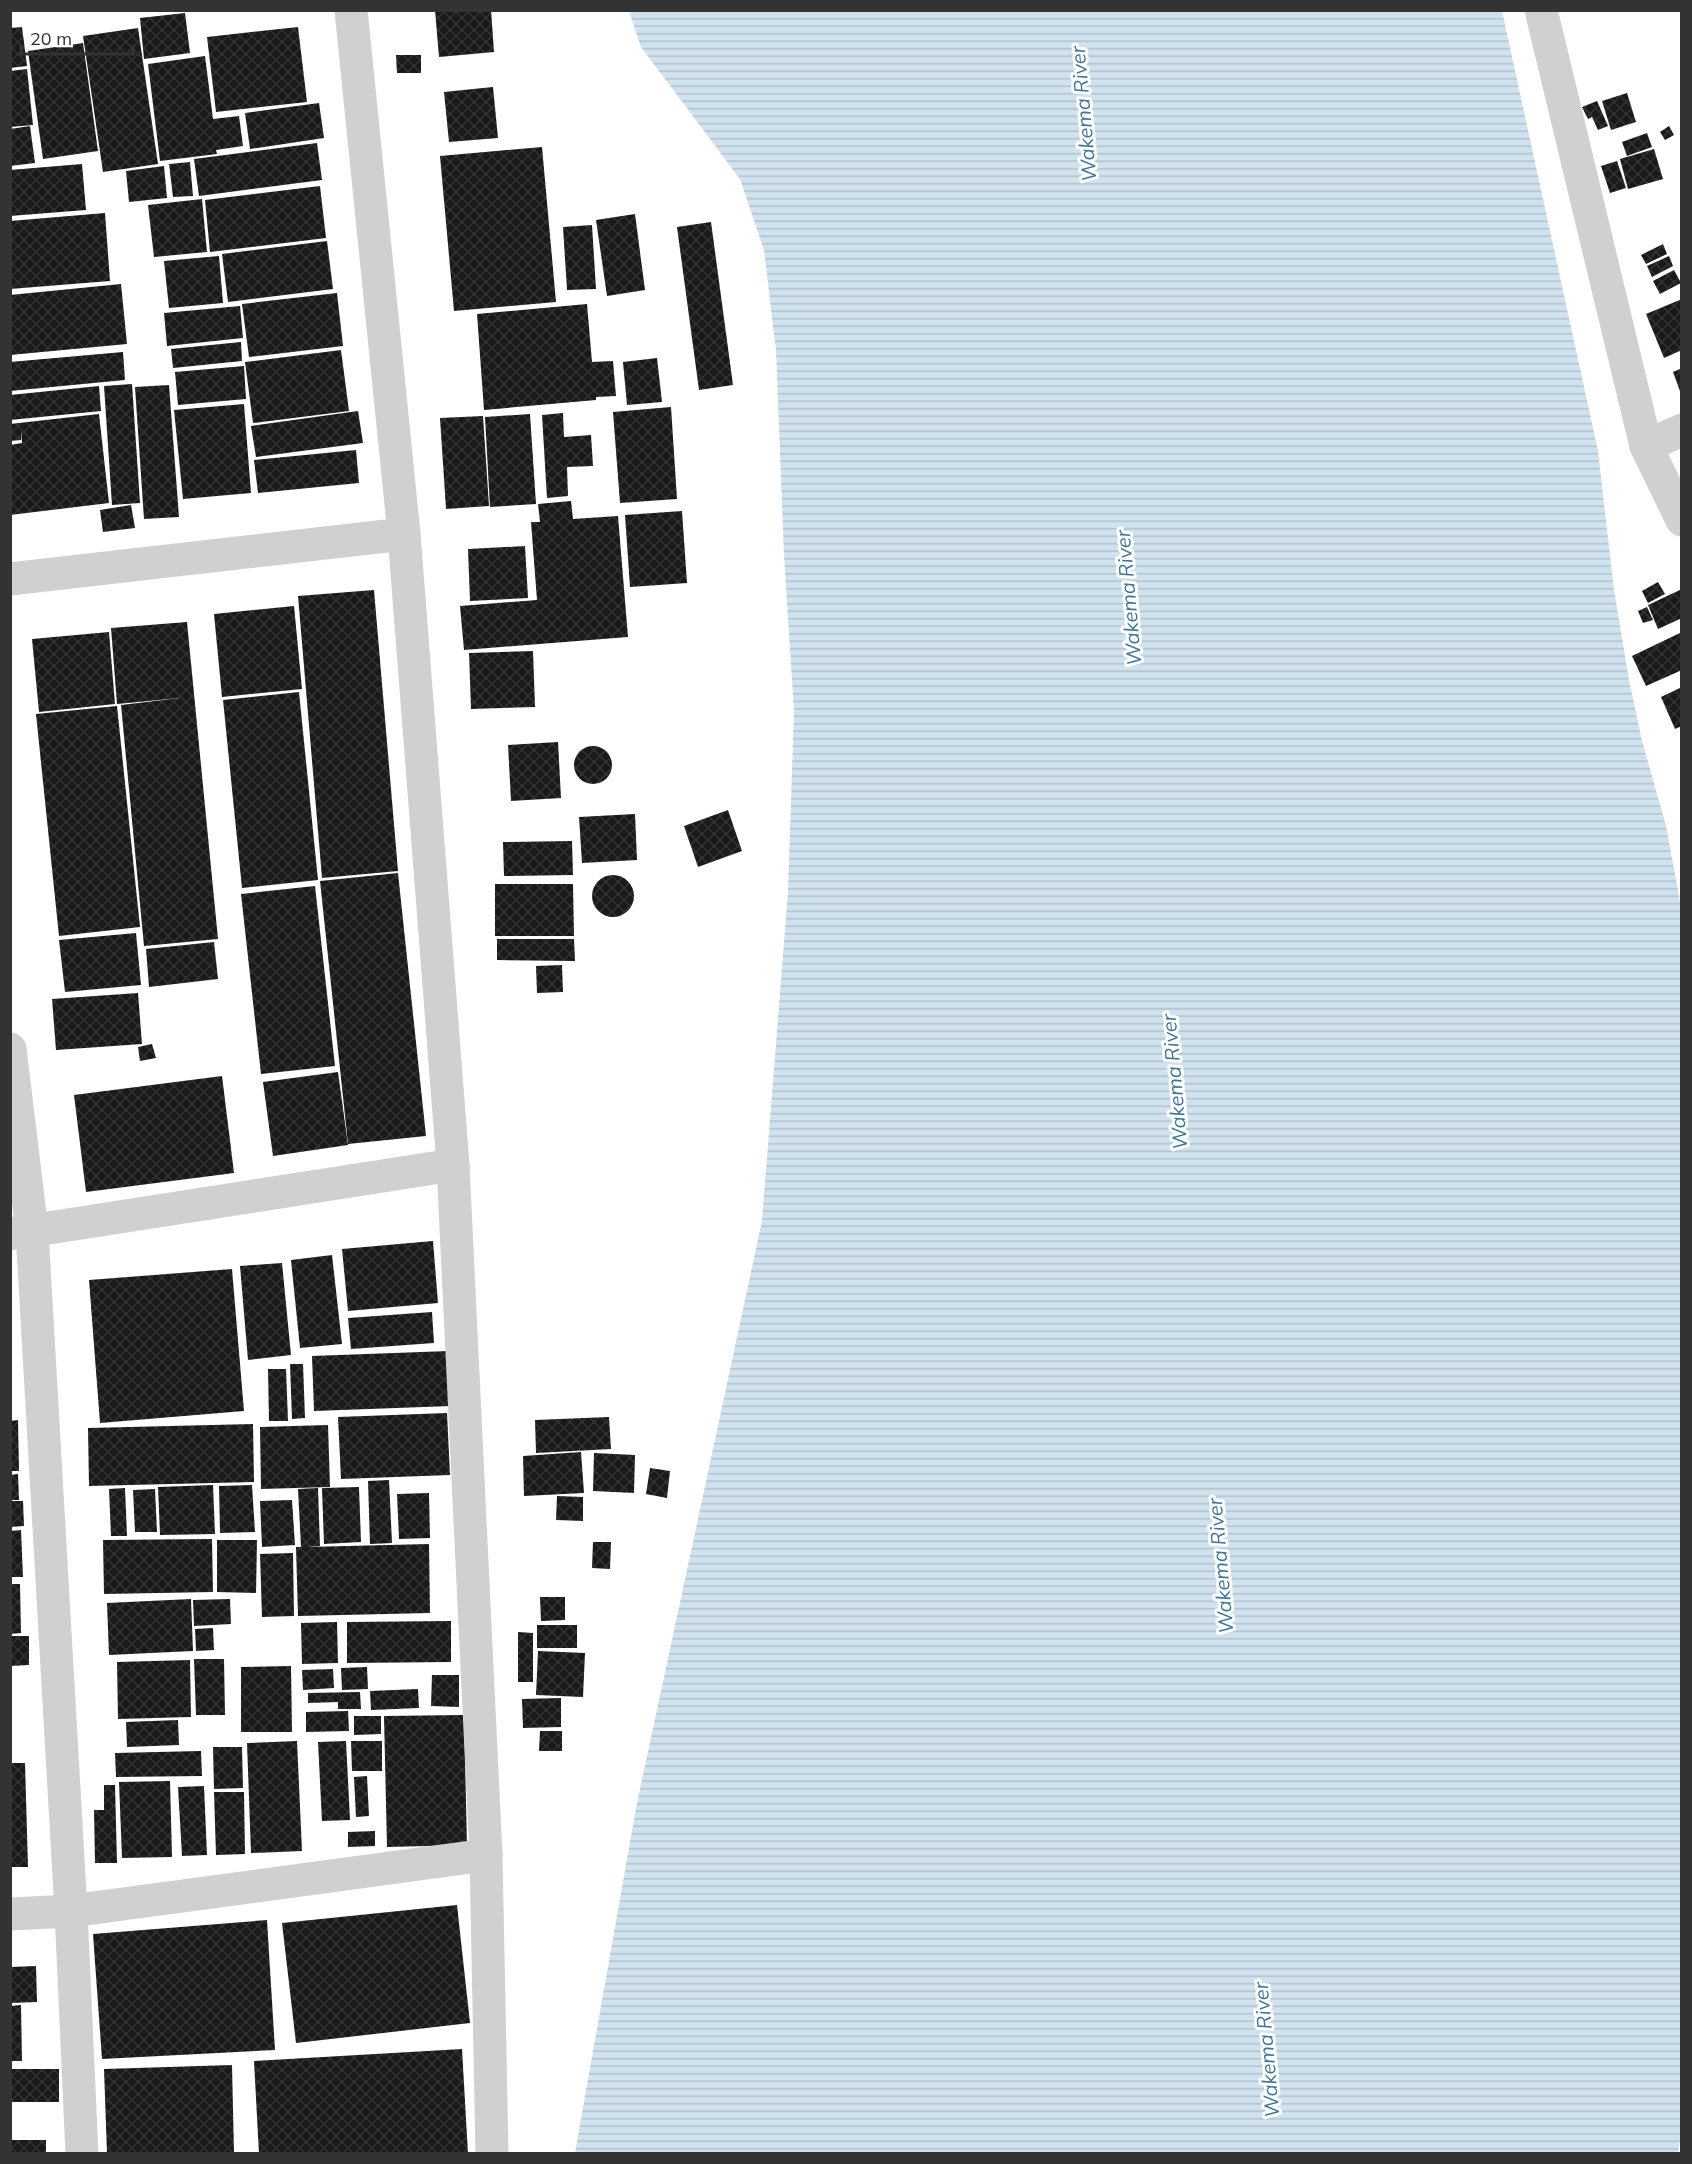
<svg xmlns="http://www.w3.org/2000/svg" width="1692" height="2164" font-family="Mulish,sans-serif">
<style>
.water{fill:url(#water-rules)}
.building{fill:url(#building-cross-hatch)}
.lines{fill:none;stroke-linecap:round;stroke-linejoin:round}
.street{stroke:#d0d0d0;stroke-width:33}
.labels{text-anchor:middle;dominant-baseline:central;stroke-width:6;stroke-linejoin:round;paint-order:stroke}
.water-label{font-size:20px;font-style:italic;fill:#3f7597;stroke:#fff}
</style>
<defs>
<pattern id="water-rules" width="6" height="5" patternUnits="userSpaceOnUse" patternTransform="scale(1.5)"><rect width="6" height="5" fill="#cfe2ee"/><path d="M0 2.5h6" fill="none" stroke="#b2c2cd"/></pattern>
<pattern id="building-cross-hatch" width="8" height="8" patternUnits="userSpaceOnUse" patternTransform="scale(1.5)"><rect width="8" height="8" fill="#1a1a1a"/><path d="M0 0l8 8M0 8l8-8" fill="none" stroke="#333"/></pattern>
</defs>
<rect width="100%" height="100%" fill="#fff"/>
<path class="water" d="M 629,11 L 1502,11 L 1598,451 L 1614,590 L 1629,680 L 1642,741 L 1666,826 L 1681,907 L 1682,2128 L 1678,2153 L 575,2153 L 637,1803 L 762,1221 L 788,892 L 794,711 L 784,555 L 776,350 L 764,250 L 740,179 L 641,47 Z"/>
<g class="building">
<path d="M 435,10 L 491,10 L 494,52 L 439,57 Z"/>
<path d="M 185,13 L 190,53 L 144,59 L 140,18 Z"/>
<path d="M 22,27 L 27,66 L 10,68 L 10,28 Z"/>
<path d="M 298,27 L 307,102 L 216,112 L 207,37 Z"/>
<path d="M 138,28 L 158,164 L 103,172 L 83,36 Z"/>
<path d="M 83,43 L 98,151 L 43,159 L 28,51 Z"/>
<path d="M 396,55 L 421,55 L 421,73 L 397,73 Z"/>
<path d="M 205,56 L 213,119 L 239,116 L 243,146 L 216,150 L 217,154 L 160,161 L 148,64 Z"/>
<path d="M 27,69 L 33,125 L 10,127 L 10,71 Z"/>
<path d="M 493,87 L 498,138 L 449,142 L 444,92 Z"/>
<path d="M 1627,93 L 1636,122 L 1611,130 L 1602,101 Z"/>
<path d="M 1597,101 L 1608,126 L 1598,130 L 1592,117 L 1588,119 L 1582,107 Z"/>
<path d="M 319,103 L 324,138 L 250,149 L 245,113 Z"/>
<path d="M 30,126 L 35,163 L 10,166 L 10,129 Z"/>
<path d="M 1669,126 L 1674,135 L 1665,140 L 1660,132 Z"/>
<path d="M 1647,133 L 1652,147 L 1627,156 L 1622,142 Z"/>
<path d="M 317,143 L 322,180 L 199,196 L 194,159 Z"/>
<path d="M 542,147 L 556,302 L 454,311 L 440,156 Z"/>
<path d="M 1654,149 L 1663,179 L 1628,189 L 1620,159 Z"/>
<path d="M 1617,161 L 1626,188 L 1610,193 L 1601,166 Z"/>
<path d="M 190,162 L 193,196 L 173,197 L 169,164 Z"/>
<path d="M 82,164 L 86,210 L 10,216 L 10,170 Z"/>
<path d="M 164,166 L 167,198 L 129,202 L 126,171 Z"/>
<path d="M 320,186 L 326,238 L 210,252 L 205,200 Z"/>
<path d="M 202,199 L 207,252 L 154,257 L 148,205 Z"/>
<path d="M 105,213 L 110,281 L 10,289 L 10,221 Z"/>
<path d="M 635,214 L 645,290 L 607,296 L 596,220 Z"/>
<path d="M 711,222 L 733,385 L 699,390 L 677,227 Z"/>
<path d="M 592,225 L 596,289 L 567,290 L 563,227 Z"/>
<path d="M 327,241 L 333,289 L 228,302 L 222,254 Z"/>
<path d="M 1663,244 L 1667,254 L 1646,264 L 1641,255 Z"/>
<path d="M 219,256 L 223,303 L 169,308 L 164,261 Z"/>
<path d="M 1669,256 L 1673,266 L 1652,277 L 1647,266 Z"/>
<path d="M 1674,270 L 1681,283 L 1660,294 L 1653,281 Z"/>
<path d="M 121,284 L 127,344 L 10,355 L 10,295 Z"/>
<path d="M 337,293 L 343,346 L 249,357 L 242,304 Z"/>
<path d="M 1682,299 L 1682,350 L 1664,358 L 1646,314 Z"/>
<path d="M 587,304 L 592,362 L 613,361 L 616,396 L 596,397 L 596,400 L 484,410 L 477,314 Z"/>
<path d="M 240,306 L 243,338 L 167,346 L 164,313 Z"/>
<path d="M 241,342 L 242,361 L 173,368 L 171,349 Z"/>
<path d="M 341,350 L 349,411 L 253,423 L 245,362 Z"/>
<path d="M 123,352 L 125,380 L 10,391 L 10,362 Z"/>
<path d="M 657,358 L 662,402 L 627,405 L 623,362 Z"/>
<path d="M 244,366 L 246,399 L 178,405 L 175,372 Z"/>
<path d="M 1682,368 L 1682,394 L 1681,394 L 1673,372 Z"/>
<path d="M 132,384 L 140,503 L 112,505 L 104,386 Z"/>
<path d="M 169,385 L 179,517 L 144,519 L 135,387 Z"/>
<path d="M 99,386 L 101,411 L 10,420 L 10,395 Z"/>
<path d="M 244,404 L 251,493 L 183,499 L 174,410 Z"/>
<path d="M 671,407 L 677,499 L 620,503 L 613,412 Z"/>
<path d="M 358,411 L 363,443 L 256,457 L 251,426 Z"/>
<path d="M 563,413 L 564,437 L 591,435 L 593,466 L 567,467 L 568,496 L 547,498 L 542,415 Z"/>
<path d="M 99,414 L 109,503 L 10,515 L 10,445 L 22,443 L 21,431 L 21,440 L 10,441 L 10,424 Z"/>
<path d="M 530,414 L 536,504 L 490,507 L 485,417 Z"/>
<path d="M 483,416 L 489,506 L 446,509 L 440,418 Z"/>
<path d="M 356,450 L 359,483 L 258,493 L 254,460 Z"/>
<path d="M 571,501 L 573,519 L 618,516 L 628,637 L 464,650 L 460,606 L 537,600 L 531,522 L 540,522 L 538,504 Z"/>
<path d="M 131,505 L 135,528 L 103,532 L 100,510 Z"/>
<path d="M 682,511 L 687,583 L 630,587 L 625,515 Z"/>
<path d="M 525,546 L 528,598 L 470,601 L 468,549 Z"/>
<path d="M 1658,582 L 1665,594 L 1648,603 L 1642,591 Z"/>
<path d="M 1682,589 L 1682,618 L 1658,629 L 1648,605 Z"/>
<path d="M 374,590 L 398,871 L 322,878 L 298,596 Z"/>
<path d="M 294,606 L 302,689 L 222,697 L 214,614 Z"/>
<path d="M 1647,607 L 1653,620 L 1643,623 L 1638,611 Z"/>
<path d="M 187,622 L 218,939 L 144,946 L 121,705 L 180,698 L 117,704 L 111,628 Z"/>
<path d="M 109,632 L 115,704 L 39,712 L 32,639 Z"/>
<path d="M 1682,632 L 1682,670 L 1646,686 L 1632,656 Z"/>
<path d="M 533,651 L 535,707 L 471,709 L 469,653 Z"/>
<path d="M 1682,687 L 1682,726 L 1675,729 L 1661,697 Z"/>
<path d="M 299,692 L 318,880 L 242,888 L 223,700 Z"/>
<path d="M 117,706 L 140,927 L 59,936 L 36,714 Z"/>
<path d="M 558,742 L 561,798 L 511,801 L 508,745 Z"/>
<circle cx="593" cy="765" r="19"/>
<path d="M 728,810 L 742,851 L 698,867 L 684,826 Z"/>
<path d="M 635,814 L 637,860 L 582,863 L 579,817 Z"/>
<path d="M 572,841 L 573,875 L 504,876 L 503,842 Z"/>
<path d="M 398,873 L 426,1136 L 348,1144 L 320,881 Z"/>
<circle cx="613" cy="896" r="21"/>
<path d="M 495,884 L 573,884 L 574,936 L 495,936 Z"/>
<path d="M 315,886 L 335,1066 L 261,1074 L 241,894 Z"/>
<path d="M 136,933 L 141,985 L 65,992 L 59,940 Z"/>
<path d="M 497,939 L 574,939 L 575,961 L 497,960 Z"/>
<path d="M 214,942 L 218,979 L 149,987 L 146,949 Z"/>
<path d="M 562,965 L 563,992 L 537,993 L 536,966 Z"/>
<path d="M 138,993 L 142,1044 L 56,1050 L 52,999 Z"/>
<path d="M 152,1044 L 156,1058 L 140,1061 L 138,1047 Z"/>
<path d="M 338,1072 L 348,1145 L 273,1156 L 263,1082 Z"/>
<path d="M 222,1076 L 234,1173 L 86,1192 L 74,1095 Z"/>
<path d="M 433,1241 L 438,1303 L 348,1311 L 342,1249 Z"/>
<path d="M 332,1255 L 342,1344 L 300,1348 L 291,1260 Z"/>
<path d="M 282,1263 L 291,1355 L 248,1360 L 240,1266 Z"/>
<path d="M 232,1269 L 244,1411 L 100,1423 L 89,1280 Z"/>
<path d="M 432,1312 L 434,1343 L 351,1349 L 348,1318 Z"/>
<path d="M 449,1351 L 451,1406 L 314,1411 L 312,1356 Z"/>
<path d="M 290,1364 L 303,1364 L 305,1418 L 292,1419 Z"/>
<path d="M 268,1369 L 286,1369 L 288,1421 L 269,1421 Z"/>
<path d="M 447,1413 L 450,1475 L 341,1479 L 338,1417 Z"/>
<path d="M 609,1417 L 611,1449 L 536,1453 L 535,1420 Z"/>
<path d="M 18,1420 L 19,1471 L 10,1471 L 10,1421 Z"/>
<path d="M 253,1424 L 254,1482 L 89,1486 L 88,1428 Z"/>
<path d="M 328,1425 L 330,1487 L 261,1489 L 260,1427 Z"/>
<path d="M 581,1452 L 584,1493 L 524,1496 L 523,1456 Z"/>
<path d="M 594,1453 L 635,1455 L 634,1493 L 593,1491 Z"/>
<path d="M 650,1468 L 670,1471 L 667,1498 L 646,1494 Z"/>
<path d="M 18,1474 L 19,1500 L 10,1500 L 10,1475 Z"/>
<path d="M 389,1480 L 392,1543 L 370,1544 L 368,1481 Z"/>
<path d="M 213,1485 L 215,1534 L 160,1535 L 158,1487 Z"/>
<path d="M 252,1485 L 255,1532 L 220,1533 L 219,1486 Z"/>
<path d="M 359,1487 L 361,1542 L 324,1544 L 322,1488 Z"/>
<path d="M 125,1488 L 127,1536 L 111,1536 L 109,1489 Z"/>
<path d="M 318,1488 L 320,1546 L 306,1547 L 429,1544 L 430,1613 L 298,1616 L 296,1547 L 301,1547 L 298,1489 Z"/>
<path d="M 155,1489 L 157,1532 L 135,1532 L 133,1490 Z"/>
<path d="M 429,1493 L 430,1538 L 399,1539 L 397,1494 Z"/>
<path d="M 557,1496 L 583,1497 L 583,1521 L 556,1520 Z"/>
<path d="M 292,1500 L 295,1545 L 262,1547 L 260,1501 Z"/>
<path d="M 10,1501 L 23,1501 L 24,1526 L 10,1527 Z"/>
<path d="M 21,1530 L 23,1577 L 10,1577 L 10,1531 Z"/>
<path d="M 212,1539 L 213,1592 L 104,1594 L 103,1540 Z"/>
<path d="M 217,1540 L 257,1540 L 256,1593 L 217,1592 Z"/>
<path d="M 593,1542 L 611,1542 L 610,1569 L 592,1568 Z"/>
<path d="M 293,1553 L 294,1616 L 262,1617 L 260,1554 Z"/>
<path d="M 10,1584 L 20,1584 L 21,1633 L 10,1634 Z"/>
<path d="M 540,1597 L 565,1597 L 565,1620 L 541,1621 Z"/>
<path d="M 191,1599 L 193,1651 L 109,1655 L 107,1603 Z"/>
<path d="M 230,1599 L 231,1624 L 194,1626 L 193,1600 Z"/>
<path d="M 451,1621 L 451,1662 L 347,1663 L 347,1622 Z"/>
<path d="M 337,1622 L 338,1663 L 302,1664 L 301,1623 Z"/>
<rect x="537" y="1625" width="40" height="23"/>
<path d="M 213,1628 L 214,1650 L 196,1651 L 195,1629 Z"/>
<path d="M 518,1632 L 533,1633 L 533,1682 L 518,1682 Z"/>
<path d="M 10,1636 L 29,1636 L 29,1665 L 10,1666 Z"/>
<path d="M 538,1651 L 585,1653 L 583,1697 L 536,1695 Z"/>
<path d="M 194,1659 L 224,1659 L 225,1715 L 196,1715 Z"/>
<path d="M 190,1660 L 191,1717 L 118,1719 L 117,1662 Z"/>
<path d="M 291,1666 L 292,1732 L 241,1732 L 241,1667 Z"/>
<path d="M 367,1667 L 368,1689 L 342,1690 L 341,1668 Z"/>
<path d="M 333,1669 L 334,1688 L 303,1690 L 302,1670 Z"/>
<path d="M 432,1675 L 459,1675 L 459,1707 L 431,1706 Z"/>
<path d="M 418,1689 L 419,1708 L 371,1710 L 370,1691 Z"/>
<path d="M 360,1692 L 361,1709 L 338,1709 L 338,1702 L 308,1703 L 308,1693 Z"/>
<path d="M 561,1698 L 561,1727 L 523,1728 L 522,1699 Z"/>
<path d="M 348,1711 L 349,1731 L 306,1732 L 306,1712 Z"/>
<path d="M 464,1715 L 467,1845 L 387,1847 L 384,1716 Z"/>
<path d="M 354,1716 L 381,1716 L 381,1734 L 354,1735 Z"/>
<path d="M 178,1720 L 179,1745 L 127,1747 L 126,1722 Z"/>
<path d="M 540,1731 L 562,1731 L 562,1751 L 539,1751 Z"/>
<path d="M 297,1741 L 302,1851 L 251,1853 L 247,1743 Z"/>
<path d="M 346,1741 L 350,1820 L 322,1821 L 318,1742 Z"/>
<path d="M 351,1741 L 382,1741 L 382,1771 L 352,1771 Z"/>
<path d="M 213,1747 L 242,1747 L 243,1788 L 214,1789 Z"/>
<path d="M 201,1751 L 202,1776 L 116,1777 L 115,1753 Z"/>
<path d="M 10,1763 L 25,1763 L 28,1867 L 10,1867 Z"/>
<path d="M 367,1776 L 369,1816 L 356,1817 L 354,1777 Z"/>
<path d="M 170,1781 L 172,1857 L 122,1858 L 119,1782 Z"/>
<path d="M 104,1785 L 115,1785 L 117,1863 L 95,1863 L 94,1810 L 104,1810 Z"/>
<path d="M 204,1786 L 207,1855 L 182,1856 L 178,1787 Z"/>
<path d="M 214,1792 L 244,1792 L 245,1854 L 216,1855 Z"/>
<path d="M 375,1831 L 375,1846 L 348,1847 L 348,1832 Z"/>
<path d="M 457,1905 L 470,2023 L 296,2043 L 282,1923 Z"/>
<path d="M 267,1920 L 275,2050 L 102,2059 L 93,1934 Z"/>
<path d="M 36,1966 L 37,2002 L 10,2003 L 10,1967 Z"/>
<path d="M 21,2005 L 22,2061 L 10,2061 L 10,2006 Z"/>
<path d="M 462,2049 L 468,2154 L 259,2154 L 254,2061 Z"/>
<path d="M 232,2065 L 234,2154 L 107,2154 L 104,2069 Z"/>
<rect x="10" y="2069" width="49" height="33"/>
<rect x="10" y="2140" width="36" height="14"/>
</g>
<g class="lines">
<g class="street">
<path d="M 351,10 L 404,534 L 453,1165 L 486,1855 L 492,2154"/>
<path d="M 1541,10 L 1646,446 L 1682,520"/>
<path d="M 1646,446 L 1682,430"/>
<path d="M 10,579 L 404,534"/>
<path d="M 10,1049 L 32,1231 L 71,1911 L 82,2154"/>
<path d="M 10,1234 L 453,1165"/>
<path d="M 10,1914 L 71,1911 L 486,1855"/>
</g>
</g>
<g class="labels">
<g class="water-label">
<text transform="translate(1083 114) rotate(-95)">Wakema River</text>
<text transform="translate(1128 598) rotate(-95)">Wakema River</text>
<text transform="translate(1174 1082) rotate(-95)">Wakema River</text>
<text transform="translate(1220 1566) rotate(-95)">Wakema River</text>
<text transform="translate(1266 2050) rotate(-95)">Wakema River</text>
</g>
</g>
<rect width="1692" height="2164" fill="none" stroke="#333333" stroke-width="24"/>
<path d="M21 45v9h112v-9" fill="none" stroke="#333333" stroke-width="3"/>
<text x="30" y="45" font-size="18" fill="#333333" stroke="#ffffff" stroke-width="4.5" paint-order="stroke">20 m</text>
</svg>
